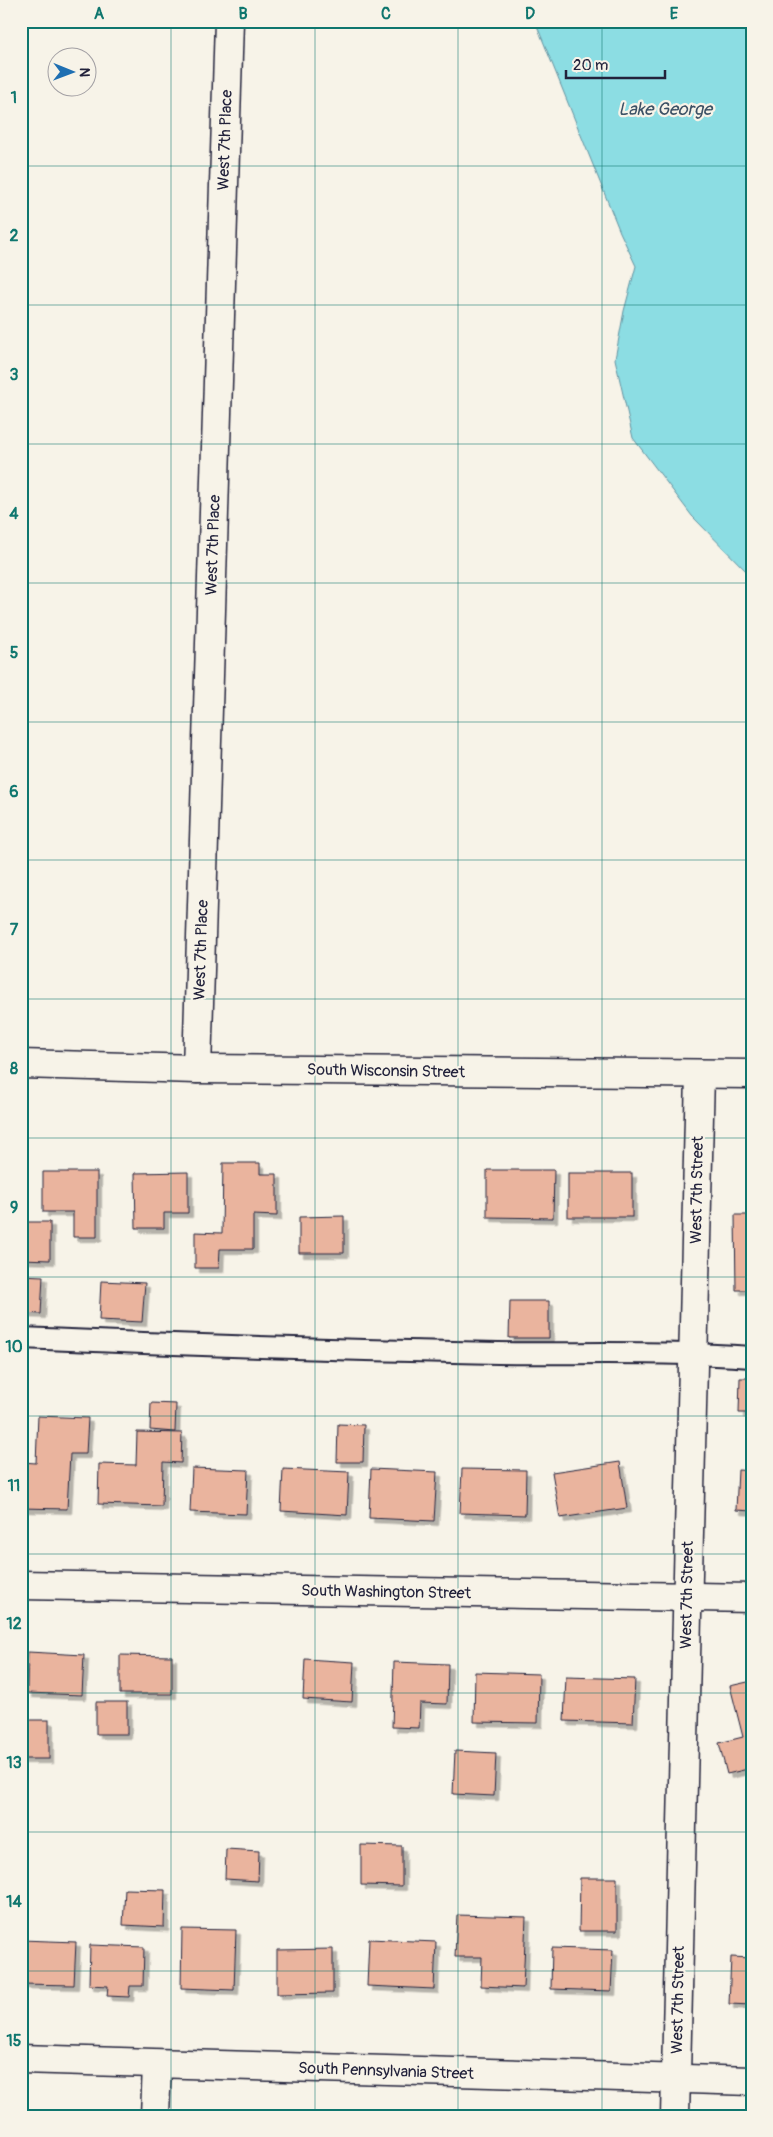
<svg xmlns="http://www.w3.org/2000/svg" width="773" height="2137" font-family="Pangolin,sans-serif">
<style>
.water{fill:#8cdde3;stroke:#6292a0}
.building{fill:#eab49e;stroke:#22223b;filter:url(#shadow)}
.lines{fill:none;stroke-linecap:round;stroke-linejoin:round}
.lane-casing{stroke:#22223b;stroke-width:24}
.street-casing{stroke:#22223b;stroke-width:31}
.secondary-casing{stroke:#22223b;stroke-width:31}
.lane{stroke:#f7f3e8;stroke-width:20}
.street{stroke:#f7f3e8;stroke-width:28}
.secondary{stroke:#f7f3e8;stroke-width:28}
.grid{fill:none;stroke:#0f766e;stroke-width:1;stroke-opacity:0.55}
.labels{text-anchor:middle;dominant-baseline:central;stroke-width:4.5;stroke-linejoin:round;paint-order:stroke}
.street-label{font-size:16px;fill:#22223b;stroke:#f7f3e8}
.water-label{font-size:18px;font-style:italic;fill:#3c5165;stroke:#f7f3e8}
.neatline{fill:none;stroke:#0f766e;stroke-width:2}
.grid-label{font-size:16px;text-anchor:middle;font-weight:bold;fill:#0f766e}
</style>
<defs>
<filter id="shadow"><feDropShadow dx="4.5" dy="4.5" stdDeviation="0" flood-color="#0004"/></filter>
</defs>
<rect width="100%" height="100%" fill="#f7f3e8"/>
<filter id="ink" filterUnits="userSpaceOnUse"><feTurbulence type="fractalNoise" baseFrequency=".02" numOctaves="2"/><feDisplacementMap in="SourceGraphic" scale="10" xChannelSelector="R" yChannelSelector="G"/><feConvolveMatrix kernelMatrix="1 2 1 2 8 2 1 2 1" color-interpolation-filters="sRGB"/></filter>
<g filter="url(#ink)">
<path class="water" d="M 535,21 L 752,21 L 752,577 L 692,516 L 633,438 L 615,359 L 624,311 L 636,266 L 620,232 Z"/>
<g class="building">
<path d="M 223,1163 L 260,1163 L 260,1174 L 277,1174 L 277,1216 L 253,1215 L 253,1249 L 220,1249 L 219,1268 L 195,1268 L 195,1232 L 222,1233 Z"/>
<path d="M 487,1170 L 554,1170 L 553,1218 L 487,1217 Z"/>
<path d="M 43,1172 L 97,1172 L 97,1237 L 73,1237 L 73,1212 L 43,1212 Z"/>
<path d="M 188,1172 L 188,1213 L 164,1213 L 164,1228 L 136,1228 L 135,1173 Z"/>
<path d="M 751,1172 L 752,1172 L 752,1290 L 736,1290 L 735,1215 L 751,1215 Z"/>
<rect x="568" y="1173" width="64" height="44"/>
<path d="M 344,1216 L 344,1253 L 299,1253 L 299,1217 Z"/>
<path d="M 21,1222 L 50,1222 L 50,1260 L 21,1259 Z"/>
<path d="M 21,1275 L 43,1276 L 41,1314 L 21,1313 Z"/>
<path d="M 101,1281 L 145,1283 L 142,1322 L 99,1320 Z"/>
<path d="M 510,1301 L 549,1301 L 549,1338 L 509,1338 Z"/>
<path d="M 740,1378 L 752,1378 L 752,1413 L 739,1413 Z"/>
<path d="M 151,1403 L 176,1404 L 175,1432 L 150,1430 Z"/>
<path d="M 38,1416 L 88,1418 L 86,1454 L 70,1454 L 67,1509 L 21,1508 L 21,1462 L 36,1463 Z"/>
<path d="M 338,1424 L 364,1425 L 363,1462 L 337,1462 Z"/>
<path d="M 137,1432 L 182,1433 L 181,1463 L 163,1462 L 162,1506 L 98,1504 L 99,1464 L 136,1465 Z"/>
<path d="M 620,1462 L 627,1508 L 560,1518 L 552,1472 Z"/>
<path d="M 192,1468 L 248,1470 L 246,1514 L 190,1512 Z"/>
<path d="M 283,1469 L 349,1472 L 347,1515 L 281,1511 Z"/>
<path d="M 371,1469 L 437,1472 L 434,1521 L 369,1518 Z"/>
<path d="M 462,1469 L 526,1470 L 525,1515 L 460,1513 Z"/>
<path d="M 738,1470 L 752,1471 L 752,1511 L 736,1510 Z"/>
<path d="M 28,1652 L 84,1655 L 82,1695 L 27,1693 Z"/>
<path d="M 120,1655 L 172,1656 L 172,1694 L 120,1694 Z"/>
<path d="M 305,1659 L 354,1662 L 352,1702 L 303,1699 Z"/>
<path d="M 394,1662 L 448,1664 L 447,1704 L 420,1703 L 419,1728 L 392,1727 Z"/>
<path d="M 475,1672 L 539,1674 L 538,1723 L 474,1722 Z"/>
<path d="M 566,1677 L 635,1679 L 633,1723 L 564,1721 Z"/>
<path d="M 752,1681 L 752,1768 L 727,1774 L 719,1743 L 743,1737 L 730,1686 Z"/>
<rect x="96" y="1702" width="31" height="32"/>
<rect x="21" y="1720" width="28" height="39"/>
<path d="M 455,1751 L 496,1753 L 494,1796 L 453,1794 Z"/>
<path d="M 361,1845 L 402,1846 L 402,1886 L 361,1885 Z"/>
<path d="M 226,1849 L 259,1851 L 258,1881 L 225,1879 Z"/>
<path d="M 580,1878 L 617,1878 L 617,1931 L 579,1931 Z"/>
<path d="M 125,1889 L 165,1890 L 164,1927 L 123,1925 Z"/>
<path d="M 457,1915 L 526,1917 L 523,1988 L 481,1986 L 482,1957 L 455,1957 Z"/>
<path d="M 182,1929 L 236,1930 L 234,1990 L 181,1988 Z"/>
<path d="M 369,1939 L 436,1942 L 434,1989 L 367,1986 Z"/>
<path d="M 21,1940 L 76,1942 L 74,1985 L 21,1984 Z"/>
<path d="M 90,1945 L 144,1947 L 143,1986 L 130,1986 L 129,1997 L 107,1996 L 108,1986 L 89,1985 Z"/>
<path d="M 552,1948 L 613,1950 L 611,1991 L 551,1989 Z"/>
<path d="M 333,1949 L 333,1993 L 277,1994 L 277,1950 Z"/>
<path d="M 731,1957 L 752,1958 L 752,2005 L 729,2004 Z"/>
</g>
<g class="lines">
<defs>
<path id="lane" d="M 21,1338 C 180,1345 339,1350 498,1353 C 583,1354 667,1351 752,1357"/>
<g id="street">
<path d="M 197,1069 L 229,21"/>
<path d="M 21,1585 L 752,1598"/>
<path d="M 21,2059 L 752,2081"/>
<path d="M 155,2116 L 157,2064"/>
<path d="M 675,2116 L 700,1074"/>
</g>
<path id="secondary" d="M 21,1064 L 197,1069 L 752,1074"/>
</defs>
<use href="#lane" class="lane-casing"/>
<use href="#street" class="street-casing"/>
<use href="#secondary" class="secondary-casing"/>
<use href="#lane" class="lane"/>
<use href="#street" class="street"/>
<use href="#secondary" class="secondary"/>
</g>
</g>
<path class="grid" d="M 171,21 L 171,2116M 315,21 L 315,2116M 458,21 L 458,2116M 602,21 L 602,2116M 21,166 L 752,166M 21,305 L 752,305M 21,444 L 752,444M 21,583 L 752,583M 21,722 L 752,722M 21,860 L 752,860M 21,999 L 752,999M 21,1138 L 752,1138M 21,1277 L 752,1277M 21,1416 L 752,1416M 21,1554 L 752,1554M 21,1693 L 752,1693M 21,1832 L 752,1832M 21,1971 L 752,1971"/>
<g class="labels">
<g class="street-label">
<text transform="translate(225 140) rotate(-88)">West 7th Place</text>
<text transform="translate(213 545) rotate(-88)">West 7th Place</text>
<text transform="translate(201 950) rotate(-88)">West 7th Place</text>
<text transform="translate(386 1071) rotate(1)">South Wisconsin Street</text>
<text transform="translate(697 1190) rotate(-89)">West 7th Street</text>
<text transform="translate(386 1592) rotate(1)">South Washington Street</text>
<text transform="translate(687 1595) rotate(-89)">West 7th Street</text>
<text transform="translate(678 2000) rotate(-89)">West 7th Street</text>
<text transform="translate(386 2071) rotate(2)">South Pennsylvania Street</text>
</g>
<g class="water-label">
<text x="665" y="109">Lake George</text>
</g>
</g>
<rect width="773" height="2137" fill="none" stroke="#f7f3e8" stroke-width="55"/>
<g transform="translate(72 72) rotate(91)"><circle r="24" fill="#f7f3e8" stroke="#a29fa3"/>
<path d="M0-4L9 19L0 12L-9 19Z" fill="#1f6fb2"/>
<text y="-8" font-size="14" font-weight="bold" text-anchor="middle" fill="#22223b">N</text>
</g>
<path d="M566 70v8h99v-8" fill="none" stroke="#22223b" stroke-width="2.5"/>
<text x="573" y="70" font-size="15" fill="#22223b" stroke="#f7f3e8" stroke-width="4" paint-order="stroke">20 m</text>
<rect x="28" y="28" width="718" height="2082" class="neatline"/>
<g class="grid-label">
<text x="99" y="19">A</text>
<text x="243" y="19">B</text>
<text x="386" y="19">C</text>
<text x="530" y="19">D</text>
<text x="674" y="19">E</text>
<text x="14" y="103">1</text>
<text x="14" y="241">2</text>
<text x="14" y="380">3</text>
<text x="14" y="519">4</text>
<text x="14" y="658">5</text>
<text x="14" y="797">6</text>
<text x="14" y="935">7</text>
<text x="14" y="1074">8</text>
<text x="14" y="1213">9</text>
<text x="14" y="1352">10</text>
<text x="14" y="1491">11</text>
<text x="14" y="1629">12</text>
<text x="14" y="1768">13</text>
<text x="14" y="1907">14</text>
<text x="14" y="2046">15</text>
</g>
</svg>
